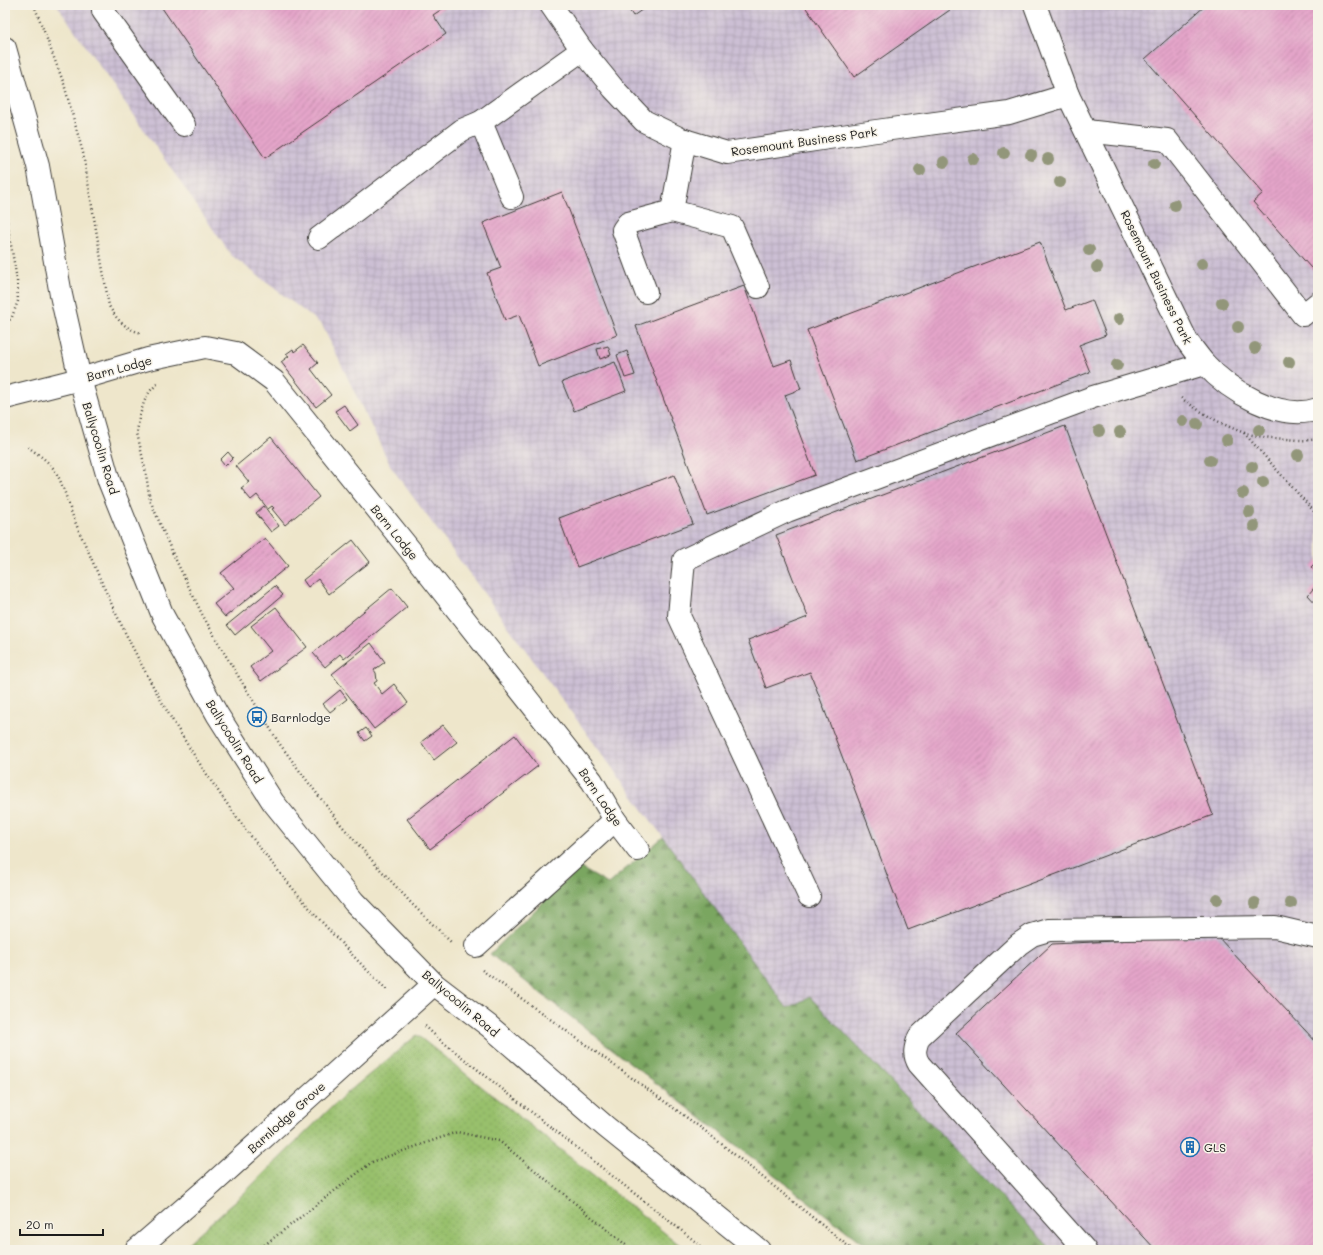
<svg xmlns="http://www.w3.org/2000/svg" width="1323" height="1255" font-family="Mali,sans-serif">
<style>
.industrial{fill:url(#industrial-grid)}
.grass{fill:url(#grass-dots);stroke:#5a6e44}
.forest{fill:url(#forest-firs);stroke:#4b613e}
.building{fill:url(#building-hatch)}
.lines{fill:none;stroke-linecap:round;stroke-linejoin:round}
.minor-casing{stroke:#3c3a36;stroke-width:24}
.path{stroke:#3c3a36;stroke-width:2.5;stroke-dasharray:1 3;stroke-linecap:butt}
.minor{stroke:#fff;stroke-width:22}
.tree{fill:#92967a}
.labels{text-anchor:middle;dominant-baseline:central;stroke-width:3;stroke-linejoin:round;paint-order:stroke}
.street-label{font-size:12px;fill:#1c1c1c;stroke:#f7f3e8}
.poi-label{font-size:12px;fill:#1c1c1c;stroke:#f7f3e8;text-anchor:start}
</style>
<defs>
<pattern id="industrial-grid" width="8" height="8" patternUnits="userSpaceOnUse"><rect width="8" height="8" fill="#ccbfd4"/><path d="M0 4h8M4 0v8" fill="none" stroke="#afa4b5"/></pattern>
<pattern id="grass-dots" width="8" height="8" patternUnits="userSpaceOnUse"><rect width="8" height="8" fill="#98c06c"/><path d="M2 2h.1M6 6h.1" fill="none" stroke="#82a45d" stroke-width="1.8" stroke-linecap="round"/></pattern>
<pattern id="forest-firs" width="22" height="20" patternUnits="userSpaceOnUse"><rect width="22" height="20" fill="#7aa660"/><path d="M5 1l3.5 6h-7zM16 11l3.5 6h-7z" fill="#63864e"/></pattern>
<pattern id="building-hatch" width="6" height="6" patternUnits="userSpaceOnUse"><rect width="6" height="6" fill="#e4a4c9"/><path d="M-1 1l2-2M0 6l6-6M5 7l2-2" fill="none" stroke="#c38dac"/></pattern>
</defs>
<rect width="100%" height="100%" fill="#f7f3e8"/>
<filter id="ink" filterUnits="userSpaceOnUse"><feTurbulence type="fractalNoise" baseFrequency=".025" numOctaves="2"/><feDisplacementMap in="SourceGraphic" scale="8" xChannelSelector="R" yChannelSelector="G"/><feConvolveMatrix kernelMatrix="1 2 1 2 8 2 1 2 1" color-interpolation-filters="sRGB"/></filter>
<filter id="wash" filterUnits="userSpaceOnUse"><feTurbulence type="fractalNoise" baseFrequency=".012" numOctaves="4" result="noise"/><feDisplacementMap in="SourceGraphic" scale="16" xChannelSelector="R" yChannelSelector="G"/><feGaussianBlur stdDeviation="0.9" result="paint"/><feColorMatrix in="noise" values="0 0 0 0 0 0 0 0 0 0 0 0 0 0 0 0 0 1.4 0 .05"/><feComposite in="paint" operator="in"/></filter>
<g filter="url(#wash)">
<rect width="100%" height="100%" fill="#eee6cb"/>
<path class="industrial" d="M 57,5 L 1318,5 L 1318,1250 L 1052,1250 L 810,997 L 787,1008 L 663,837 L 391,467 L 322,325 L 231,255 Z"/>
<path class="grass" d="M 417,1035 L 686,1250 L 180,1250 L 242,1195 L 341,1098 Z"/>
<path class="forest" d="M 663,837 L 787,1008 L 810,997 L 1052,1250 L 871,1250 L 490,954 L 579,867 L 608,884 Z"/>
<g id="blocks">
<g class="building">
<path d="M 160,5 L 443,5 L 445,7 L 433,15 L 446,34 L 265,158 Z"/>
<path d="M 626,5 L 649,5 L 633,16 Z"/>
<path d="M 804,5 L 957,5 L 854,77 Z"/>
<path d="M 1206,5 L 1314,5 L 1318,9 L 1318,276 L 1253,202 L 1263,193 L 1145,59 Z"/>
<path d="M 562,192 L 617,335 L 538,366 L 519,315 L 505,320 L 487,273 L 501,268 L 483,223 Z"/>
<path d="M 1040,242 L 1066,310 L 1092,300 L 1106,335 L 1079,345 L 1090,372 L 857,460 L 807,330 Z"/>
<path d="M 744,286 L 774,366 L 791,360 L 801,389 L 785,395 L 815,475 L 707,515 L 636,326 Z"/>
<path d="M 303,345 L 318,363 L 311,369 L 331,395 L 316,407 L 281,362 L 289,356 L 286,354 L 293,349 L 294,352 Z"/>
<path d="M 608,346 L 611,355 L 600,359 L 597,349 Z"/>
<path d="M 627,351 L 635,375 L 625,378 L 617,355 Z"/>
<path d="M 615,362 L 626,391 L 574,411 L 562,382 Z"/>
<path d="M 344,405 L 358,425 L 350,431 L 335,411 Z"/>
<path d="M 1065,426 L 1213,815 L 908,930 L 810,672 L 766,688 L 748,640 L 808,617 L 776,535 Z"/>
<path d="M 271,437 L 319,497 L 285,525 L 272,509 L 274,508 L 272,506 L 268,509 L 257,495 L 251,500 L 241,488 L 249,482 L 236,466 Z"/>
<path d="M 228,452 L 233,458 L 225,466 L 220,460 Z"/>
<path d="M 674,475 L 693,524 L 577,567 L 559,518 Z"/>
<path d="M 264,506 L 279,526 L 271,532 L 256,513 Z"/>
<path d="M 265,538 L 288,566 L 225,617 L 214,604 L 234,588 L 221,573 Z"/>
<path d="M 353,540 L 370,562 L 329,594 L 318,579 L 308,587 L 303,580 Z"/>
<path d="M 1318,560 L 1318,574 L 1311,567 Z"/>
<path d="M 1318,583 L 1318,606 L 1308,595 Z"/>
<path d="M 275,586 L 283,595 L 235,635 L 227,625 Z"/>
<path d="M 392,588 L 407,607 L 344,659 L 340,654 L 325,667 L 313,653 Z"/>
<path d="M 276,607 L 307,647 L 261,681 L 250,667 L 271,651 L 251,626 Z"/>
<path d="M 371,643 L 385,662 L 374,670 L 376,673 L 377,681 L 374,683 L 382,694 L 394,684 L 408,703 L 374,729 L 332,674 Z"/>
<path d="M 340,690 L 347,699 L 330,712 L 323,704 Z"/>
<path d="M 443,725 L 457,742 L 434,760 L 421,742 Z"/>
<path d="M 366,728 L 372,736 L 365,741 L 359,733 Z"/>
<path d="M 515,735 L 538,766 L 430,849 L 407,819 Z"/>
<path d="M 1217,936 L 1318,1044 L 1318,1250 L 1156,1250 L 956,1033 L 1052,944 Z"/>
</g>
</g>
</g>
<g filter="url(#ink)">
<use href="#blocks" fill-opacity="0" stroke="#3c3a36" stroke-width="1"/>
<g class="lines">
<defs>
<g id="minor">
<path d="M 103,5 L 103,11 L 184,125"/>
<path d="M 551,5 L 582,50 L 613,88 L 644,121 L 681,139 L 727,153 L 869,132 L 1009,113 L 1068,95"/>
<path d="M 1035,5 L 1068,95 L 1187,341 C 1193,349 1198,356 1204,363 C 1229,391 1280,422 1318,409"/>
<path d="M 5,48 L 38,166 L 61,295 L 80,379 L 109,481 L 163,616 L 217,714 L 273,802 L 354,902 L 434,984 L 489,1026 L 606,1127 L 759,1250"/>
<path d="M 481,122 L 512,197"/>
<path d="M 1086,131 L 1167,140 L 1303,315 L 1318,303"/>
<path d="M 685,140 L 672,211 L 732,227 L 758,287"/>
<path d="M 319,238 L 462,130 L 481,122 L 582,50"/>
<path d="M 646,292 L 623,230 L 628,223 L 672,211"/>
<path d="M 5,398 L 80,379 L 148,359 L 205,347 L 236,353 L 274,381 L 410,550 L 592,781 L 615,820 L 638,850"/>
<path d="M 809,896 L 679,616 L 684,560 L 787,511 L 1093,397 L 1204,364"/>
<path d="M 476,946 L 615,820"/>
<path d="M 136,1250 L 210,1186 L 434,984"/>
<path d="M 1085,1250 L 919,1064 C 913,1054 915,1048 919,1037 L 1019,944 L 1032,935 L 1049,930 L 1275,927 L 1318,937"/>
</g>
</defs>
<use href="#minor" class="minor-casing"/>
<g class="path">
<path d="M 34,5 L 64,84 L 83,153 L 109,306 C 117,320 125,329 142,333"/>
<path d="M 5,210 L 17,280 L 18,301 L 12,317 L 5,326"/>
<path d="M 157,384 L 150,391 L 144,402 L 139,418 L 137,433 L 145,468 L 150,500 L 172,552 L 202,614 L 223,651 L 279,743 L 308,782 L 342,826 L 377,866 L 413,905 L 452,943"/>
<path d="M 1181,398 C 1199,411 1220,424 1242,432 C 1256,437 1272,438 1287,439 C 1298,440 1308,441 1318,439"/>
<path d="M 1244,433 L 1318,516"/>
<path d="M 28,447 C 36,453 46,459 53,468 C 62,480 67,500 72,514 C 77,527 83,540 89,553 C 113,610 139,663 170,716 C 229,816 305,910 388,991"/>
<path d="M 482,970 L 704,1130 L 853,1250"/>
<path d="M 425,1026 L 439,1039 L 706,1250"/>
<path d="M 258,1250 L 372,1162 L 457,1132 L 499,1141 L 632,1250"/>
</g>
<use href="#minor" class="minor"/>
</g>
<g class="tree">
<circle cx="1004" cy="153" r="6"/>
<circle cx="1031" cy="155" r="6"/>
<circle cx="973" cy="159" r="6"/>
<circle cx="1048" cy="159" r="6"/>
<circle cx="944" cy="162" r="6"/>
<circle cx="1154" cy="164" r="6"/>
<circle cx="920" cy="170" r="6"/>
<circle cx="1060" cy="182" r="6"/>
<circle cx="1175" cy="205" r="6"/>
<circle cx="1089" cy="250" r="6"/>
<circle cx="1202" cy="264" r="6"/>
<circle cx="1097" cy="267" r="6"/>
<circle cx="1222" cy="303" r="6"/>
<circle cx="1119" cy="319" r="6"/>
<circle cx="1238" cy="327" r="6"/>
<circle cx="1255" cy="348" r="6"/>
<circle cx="1289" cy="362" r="6"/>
<circle cx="1117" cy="365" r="6"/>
<circle cx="1183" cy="421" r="6"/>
<circle cx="1197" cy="424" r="6"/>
<circle cx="1259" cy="430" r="6"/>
<circle cx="1099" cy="431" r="6"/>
<circle cx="1120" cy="432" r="6"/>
<circle cx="1227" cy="440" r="6"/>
<circle cx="1298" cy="455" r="6"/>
<circle cx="1210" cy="460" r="6"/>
<circle cx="1252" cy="467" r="6"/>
<circle cx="1263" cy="482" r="6"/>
<circle cx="1243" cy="493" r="6"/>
<circle cx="1249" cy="512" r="6"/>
<circle cx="1254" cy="526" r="6"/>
<circle cx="1217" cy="899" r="6"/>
<circle cx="1255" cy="903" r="6"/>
<circle cx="1291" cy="903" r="6"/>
</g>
</g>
<defs>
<symbol id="bus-ring" viewBox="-11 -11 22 22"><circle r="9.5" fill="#f7f3e8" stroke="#1f6fb2" stroke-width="1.5"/><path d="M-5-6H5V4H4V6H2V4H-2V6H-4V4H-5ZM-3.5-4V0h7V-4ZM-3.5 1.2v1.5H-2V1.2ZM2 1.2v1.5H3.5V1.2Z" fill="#1f6fb2"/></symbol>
<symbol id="building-ring" viewBox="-11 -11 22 22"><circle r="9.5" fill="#f7f3e8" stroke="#1f6fb2" stroke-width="1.5"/><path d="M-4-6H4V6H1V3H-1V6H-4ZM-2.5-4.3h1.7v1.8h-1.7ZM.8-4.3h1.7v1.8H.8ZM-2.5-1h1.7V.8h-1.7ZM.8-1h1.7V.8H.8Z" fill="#1f6fb2"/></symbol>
</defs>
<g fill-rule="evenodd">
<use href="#bus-ring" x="246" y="706" width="22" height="22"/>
<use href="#building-ring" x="1179" y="1136" width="22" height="22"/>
</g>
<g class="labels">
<g class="street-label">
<text transform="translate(804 141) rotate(-8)">Rosemount Business Park</text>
<text transform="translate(1157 277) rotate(64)">Rosemount Business Park</text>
<text transform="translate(119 368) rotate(-15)">Barn Lodge</text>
<text transform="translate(101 448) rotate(73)">Ballycoolin Road</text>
<text transform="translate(395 532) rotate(51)">Barn Lodge</text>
<text transform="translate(235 741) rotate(58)">Ballycoolin Road</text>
<text transform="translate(601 797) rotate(56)">Barn Lodge</text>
<text transform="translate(461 1003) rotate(40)">Ballycoolin Road</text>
<text transform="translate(286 1117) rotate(-42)">Barnlodge Grove</text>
</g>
<g class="poi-label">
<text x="271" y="717">Barnlodge</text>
<text x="1204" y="1147">GLS</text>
</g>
</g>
<rect width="1323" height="1255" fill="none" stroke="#f7f3e8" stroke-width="20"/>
<path d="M20 1229v6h83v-6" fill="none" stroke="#1c1c1c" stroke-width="2"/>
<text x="26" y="1229" font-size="12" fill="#1c1c1c" stroke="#f7f3e8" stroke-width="3" paint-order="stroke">20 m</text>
</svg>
